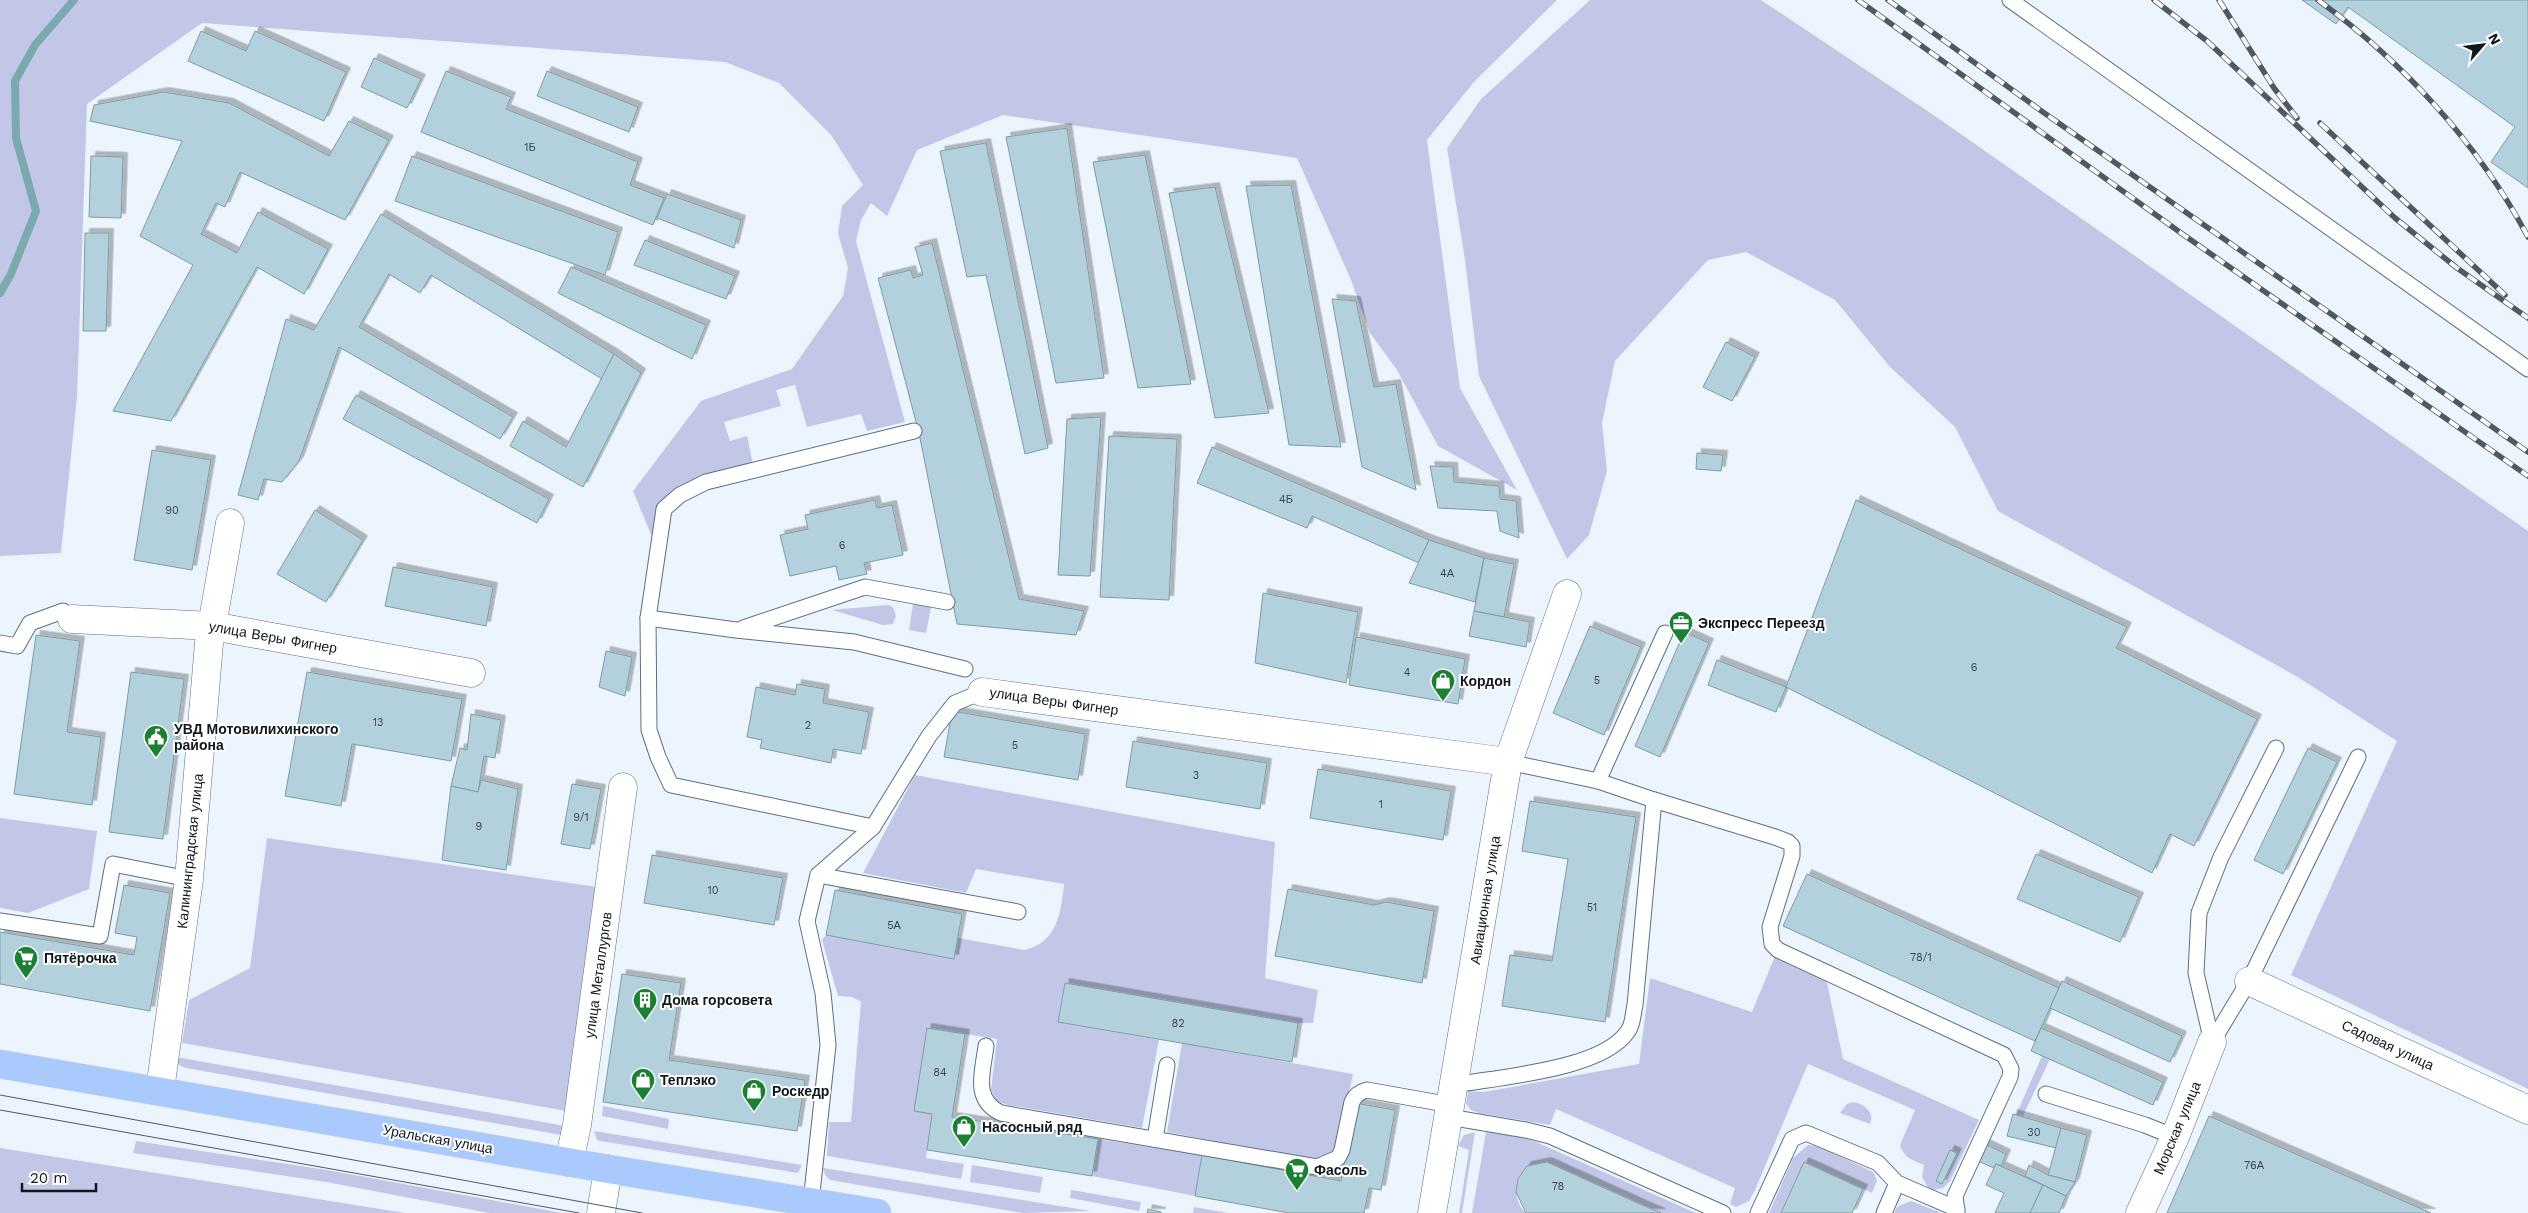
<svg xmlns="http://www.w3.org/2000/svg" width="2528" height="1213" font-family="'Work Sans',sans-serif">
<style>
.green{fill:#c2c7e7}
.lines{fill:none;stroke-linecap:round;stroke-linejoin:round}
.stream{stroke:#7aaab0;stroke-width:8}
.building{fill:#b3d1dc;stroke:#7f9ba5;filter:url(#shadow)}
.service-casing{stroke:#5b7080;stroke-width:17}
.minor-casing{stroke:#5b7080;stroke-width:29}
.primary-casing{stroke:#cfd1d2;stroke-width:29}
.service{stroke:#fff;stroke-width:15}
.minor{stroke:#fff;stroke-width:28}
.primary{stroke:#aacafe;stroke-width:28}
.tram{stroke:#515960;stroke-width:1}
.rail-casing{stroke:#515960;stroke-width:5.5}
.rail{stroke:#fff;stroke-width:4;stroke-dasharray:11;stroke-linecap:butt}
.labels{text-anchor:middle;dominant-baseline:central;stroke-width:4;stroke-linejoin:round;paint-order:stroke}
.number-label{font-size:11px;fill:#39464e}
.poi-label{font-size:14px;font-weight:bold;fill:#10181e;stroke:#fff;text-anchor:start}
.street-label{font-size:14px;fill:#10181e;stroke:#fff}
</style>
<defs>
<filter id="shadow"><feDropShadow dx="4.5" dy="-4.5" stdDeviation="0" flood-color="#0004"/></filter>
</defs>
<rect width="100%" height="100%" fill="#ecf5fd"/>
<g class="green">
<path d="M 0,0 L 1557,0 L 1474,82 L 1427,140 L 1460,388 L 1517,490 L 1438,446 L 1397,370 L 1370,333 L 1351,280 L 1297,158 L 1003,115 L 917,150 L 887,216 L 871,203 L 861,220 L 856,241 L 905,422 L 867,431 L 861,414 L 807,427 L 795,385 L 776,390 L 781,406 L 724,422 L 730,441 L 747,436 L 753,464 L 697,478 L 678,488 L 655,544 L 633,491 L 701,401 L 792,369 L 843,296 L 848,268 L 838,233 L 842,206 L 863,185 L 831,135 L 779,83 L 725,62 L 202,23 L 87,104 L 77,397 L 61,553 L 0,556 Z"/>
<path d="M 1590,0 L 1761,0 L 1935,116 L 2528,531 L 2528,1089 L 2291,975 L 2397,741 L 2296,676 L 1998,511 L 1955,427 L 1890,367 L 1835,300 L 1746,252 L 1708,260 L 1615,361 L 1602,423 L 1607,471 L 1589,535 L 1567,559 L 1479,376 L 1465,260 L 1447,148 L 1481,99 Z"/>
<path d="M 913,604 L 931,607 L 926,633 L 909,630 Z"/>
<path d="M 888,605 L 893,607 L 896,616 L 893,624 L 883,625 L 832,610 Z"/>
<path d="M 915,775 L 1275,842 L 1265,978 L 1318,990 L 1313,1023 L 1298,1023 L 1065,983 L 1058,1022 L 1159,1040 L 1142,1128 L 1008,1105 L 996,1101 L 991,1090 L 997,1039 L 927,1028 L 915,1110 L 932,1114 L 926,1158 L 964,1164 L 961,1179 L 827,1156 L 829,1122 L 851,1122 L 861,1002 L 852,997 L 838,996 L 822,940 L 826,935 L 954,959 L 958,938 L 1025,950 C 1057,942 1061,913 1064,884 L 976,869 L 966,893 L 863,873 Z"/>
<path d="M 0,818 L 97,831 L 89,889 L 28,913 L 0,908 Z"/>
<path d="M 267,838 L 597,887 L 572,1112 L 182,1043 L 189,1000 L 250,968 Z"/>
<path d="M 1775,956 L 1827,982 L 1843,1059 L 1979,1120 L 1950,1181 L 1943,1188 L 1930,1191 L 1922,1177 L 1924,1165 C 1912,1160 1904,1158 1900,1145 L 1915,1110 L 1808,1064 L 1755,1190 L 1749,1201 L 1736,1207 L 1730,1204 L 1735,1188 L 1556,1109 L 1550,1125 L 1479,1113 L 1471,1110 L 1466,1104 L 1468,1091 L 1484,1092 L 1639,1064 L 1650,978 L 1752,1012 Z"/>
<path d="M 1182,1043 L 1353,1074 L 1338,1143 C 1332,1154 1327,1158 1314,1160 L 1167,1132 Z"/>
<path d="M 2042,1056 L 2050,1059 L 2023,1116 L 2016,1115 Z"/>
<path d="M 176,1057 L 571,1127 L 561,1135 L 186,1068 L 176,1064 Z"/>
<path d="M 1853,1102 C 1864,1104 1875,1112 1870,1124 L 1840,1113 L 1847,1104 Z"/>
<path d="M 603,1106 L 669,1119 L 668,1129 L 602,1116 Z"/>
<path d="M 594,1131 L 802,1165 L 798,1173 L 600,1141 L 597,1140 Z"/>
<path d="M 1475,1132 L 1462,1213 L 1459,1213 L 1469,1150 L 1458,1146 L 1464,1135 Z"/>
<path d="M 1486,1132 L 1517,1136 L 1536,1142 L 1696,1213 L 1661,1213 L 1547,1162 L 1527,1166 C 1517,1181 1511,1200 1526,1213 L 1472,1213 Z"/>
<path d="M 1098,1139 L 1202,1155 L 1195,1196 L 1092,1176 Z"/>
<path d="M 136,1141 L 327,1170 L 562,1213 L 489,1213 L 326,1182 L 133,1153 Z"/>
<path d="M 1808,1145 L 1818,1146 L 1873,1172 L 1877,1180 L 1872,1193 L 1804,1162 L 1781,1213 L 1769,1213 L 1793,1158 Z"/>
<path d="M 0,1148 L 405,1213 L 0,1213 Z"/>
<path d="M 972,1165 L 1043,1177 L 1040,1193 L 970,1182 Z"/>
<path d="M 823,1168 L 1091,1211 L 1023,1213 L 830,1180 L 825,1175 Z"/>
<path d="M 1071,1190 L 1141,1202 L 1139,1211 L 1070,1198 Z"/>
<path d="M 1911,1201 L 1939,1212 L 1940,1213 L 1894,1213 L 1897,1207 Z"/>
<path d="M 1194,1207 L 1228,1213 L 1193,1213 Z"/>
</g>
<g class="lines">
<path class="stream" d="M 0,293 L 11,274 L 36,211 L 16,138 L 15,81 L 35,45 L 74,0"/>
</g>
<g class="building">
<path d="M 2302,0 L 2528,0 L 2528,188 L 2491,162 L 2515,127 L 2348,7 L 2336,24 Z"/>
<path d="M 201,31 L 246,51 L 255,31 L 346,72 L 324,121 L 188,61 Z"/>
<path d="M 374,58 L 421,79 L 407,108 L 361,87 Z"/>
<path d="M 446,71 L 511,97 L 506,109 L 638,162 L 630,185 L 664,198 L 653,225 L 421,132 Z"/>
<path d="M 547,71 L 638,107 L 629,132 L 537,96 Z"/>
<path d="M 164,92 L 229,103 L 329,156 L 349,121 L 389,140 L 345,220 L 240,172 L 225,207 L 216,203 L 201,234 L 237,253 L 258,212 L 328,249 L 304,294 L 257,267 L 171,421 L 113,411 L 193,265 L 140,236 L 182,141 L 90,121 L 94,105 Z"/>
<path d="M 1067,128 L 1104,378 L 1056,383 L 1006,137 Z"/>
<path d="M 986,143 L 1048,448 L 1025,454 L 986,275 L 967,277 L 940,151 Z"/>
<path d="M 1145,155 L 1191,384 L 1138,388 L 1093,162 Z"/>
<path d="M 91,156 L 123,157 L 121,218 L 89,217 Z"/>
<path d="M 412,156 L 618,232 L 605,275 L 395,201 Z"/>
<path d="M 1291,185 L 1341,447 L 1289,445 L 1246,186 Z"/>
<path d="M 1215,187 L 1269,413 L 1215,418 L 1169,193 Z"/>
<path d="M 667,194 L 741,220 L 734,248 L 657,218 Z"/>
<path d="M 381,214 L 614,354 L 602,379 L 431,275 L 420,293 L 389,274 L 359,327 L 513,417 L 500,439 L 339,347 L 299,461 L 282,482 L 264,479 L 258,500 L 238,495 L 286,319 L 314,330 Z"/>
<path d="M 85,233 L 109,233 L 106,331 L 83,331 Z"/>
<path d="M 645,240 L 735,276 L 726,299 L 634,265 Z"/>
<path d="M 932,243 L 1019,599 L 1084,611 L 1076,635 L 957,624 L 919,433 L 878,278 L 911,270 L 913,278 L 923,275 L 915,247 Z"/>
<path d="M 571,267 L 706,325 L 692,359 L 558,293 Z"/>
<path d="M 1332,299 L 1356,301 L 1374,387 L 1396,384 L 1416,490 L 1362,467 Z"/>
<path d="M 1726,342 L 1755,357 L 1732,401 L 1703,387 Z"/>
<path d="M 614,354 L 641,373 L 583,487 L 510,446 L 523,421 L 566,447 Z"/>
<path d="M 356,395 L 549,499 L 537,523 L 343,419 Z"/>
<path d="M 1101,417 L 1090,576 L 1058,575 L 1067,419 Z"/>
<path d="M 1109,436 L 1177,439 L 1169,600 L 1100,597 Z"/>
<path d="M 1212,447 L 1429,540 L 1419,563 L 1312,516 L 1307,528 L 1197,483 Z"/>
<path d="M 152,450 L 211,460 L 192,570 L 134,560 Z"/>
<path d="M 1697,453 L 1723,455 L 1721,471 L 1696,469 Z"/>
<path d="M 1430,466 L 1453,467 L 1454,482 L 1499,486 L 1500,499 L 1516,501 L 1519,538 L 1500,531 L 1497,511 L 1438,508 Z"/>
<path d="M 875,500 L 877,508 L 892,505 L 903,555 L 864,563 L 867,574 L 839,580 L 836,566 L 790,576 L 780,535 L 808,529 L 805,515 Z"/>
<path d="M 1856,500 L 2127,627 L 2116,648 L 2257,719 L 2194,846 L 2170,834 L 2152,873 L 1786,687 Z"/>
<path d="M 315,510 L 363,540 L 326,602 L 277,574 Z"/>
<path d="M 1429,540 L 1484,558 L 1475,602 L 1409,583 Z"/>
<path d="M 1484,558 L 1514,564 L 1504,617 L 1474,611 Z"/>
<path d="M 393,567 L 493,587 L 486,626 L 385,606 Z"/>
<path d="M 1263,593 L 1358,612 L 1346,683 L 1255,663 Z"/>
<path d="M 1474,611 L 1530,622 L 1526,647 L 1469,636 Z"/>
<path d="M 1590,626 L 1641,647 L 1604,735 L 1553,713 Z"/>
<path d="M 1684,632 L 1709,643 L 1660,757 L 1635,746 Z"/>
<path d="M 36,635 L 80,641 L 67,732 L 101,737 L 92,805 L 14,794 Z"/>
<path d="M 1356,637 L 1465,659 L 1458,704 L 1349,685 Z"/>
<path d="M 606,651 L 632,657 L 625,696 L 599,687 Z"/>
<path d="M 1717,660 L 1786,687 L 1776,712 L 1708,685 Z"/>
<path d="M 131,672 L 184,679 L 163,839 L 109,832 Z"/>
<path d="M 307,672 L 462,699 L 451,761 L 352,744 L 341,806 L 285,796 Z"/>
<path d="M 797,684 L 825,689 L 823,703 L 869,712 L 861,754 L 833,749 L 831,763 L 760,748 L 762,740 L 747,737 L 756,687 L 795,695 Z"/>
<path d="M 952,711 L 1085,734 L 1078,780 L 944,757 Z"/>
<path d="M 471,714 L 501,720 L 495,758 L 484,756 L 478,792 L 451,786 L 460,748 L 467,750 Z"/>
<path d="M 1133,741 L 1267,763 L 1260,809 L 1126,787 Z"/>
<path d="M 2308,748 L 2337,762 L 2283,874 L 2254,860 Z"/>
<path d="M 1318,769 L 1451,791 L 1443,840 L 1310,818 Z"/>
<path d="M 481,780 L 518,789 L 506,870 L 442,860 L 451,786 L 478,792 Z"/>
<path d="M 572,784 L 601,789 L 590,849 L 561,844 Z"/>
<path d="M 1530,801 L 1636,817 L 1605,1022 L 1502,1006 L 1510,955 L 1552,961 L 1568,859 L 1522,851 Z"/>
<path d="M 2036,854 L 2139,897 L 2120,942 L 2017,899 Z"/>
<path d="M 652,855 L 783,878 L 774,925 L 644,903 Z"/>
<path d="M 1807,874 L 2059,988 L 2035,1041 L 1783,926 Z"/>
<path d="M 124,885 L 170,893 L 150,1011 L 0,984 L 0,932 L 134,955 L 137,937 L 115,933 Z"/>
<path d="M 1288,889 L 1374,905 L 1386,902 L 1434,911 L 1422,983 L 1275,956 Z"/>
<path d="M 835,890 L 962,914 L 954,959 L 826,935 Z"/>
<path d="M 622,974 L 681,983 L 669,1060 L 805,1080 L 797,1131 L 603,1102 Z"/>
<path d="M 2062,981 L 2182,1036 L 2170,1062 L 2050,1008 Z"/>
<path d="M 1065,983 L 1298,1023 L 1292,1062 L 1058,1022 Z"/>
<path d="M 927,1028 L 965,1034 L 952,1117 L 1098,1139 L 1092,1176 L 927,1150 L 932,1114 L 914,1111 Z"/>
<path d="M 2041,1028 L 2163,1082 L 2153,1105 L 2031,1051 Z"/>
<path d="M 1355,1103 L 1395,1110 L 1381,1190 L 1369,1188 L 1364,1213 L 1289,1213 L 1195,1196 L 1202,1155 L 1341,1181 Z"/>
<path d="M 2013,1114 L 2061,1128 L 2056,1148 L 2007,1136 Z"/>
<path d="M 2209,1116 L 2431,1213 L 2167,1213 Z"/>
<path d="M 2061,1128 L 2087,1135 L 2075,1182 L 2048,1175 Z"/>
<path d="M 1985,1144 L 2006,1154 L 2001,1166 L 1996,1164 L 1994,1168 L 1978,1161 Z"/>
<path d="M 1950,1150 L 1957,1153 L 1942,1184 L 1936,1181 Z"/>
<path d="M 1547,1162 L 1651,1209 L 1661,1213 L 1526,1213 L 1516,1192 L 1518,1179 L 1527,1166 Z"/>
<path d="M 1804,1162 L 1863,1189 L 1852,1213 L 1781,1213 Z"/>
<path d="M 1996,1164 L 2043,1185 L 2030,1213 L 1995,1213 L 2004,1193 L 1986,1185 Z"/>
<path d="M 2029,1165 L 2048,1175 L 2075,1182 L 2066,1196 L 2025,1176 Z"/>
<path d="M 2043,1185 L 2066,1196 L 2059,1213 L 2030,1213 Z"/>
<path d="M 1148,1209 L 1161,1212 L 1161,1213 L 1147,1213 Z"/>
</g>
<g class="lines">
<defs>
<g id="service">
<path d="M 2010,0 L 2528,369"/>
<path d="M 914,431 L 706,482 L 680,495 L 664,509 L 648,618 L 649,730 L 658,757 L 671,785 L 873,827 L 929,736 L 955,703 L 982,692"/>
<path d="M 648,618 L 736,630 L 854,642 L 965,669"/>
<path d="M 743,628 L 865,587 L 947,602"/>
<path d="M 0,643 L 17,646 L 30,623 L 63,611"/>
<path d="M 1508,762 L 1598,781 L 1665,633"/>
<path d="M 1654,800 L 1775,837 L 1788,842 L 1792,846 L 1792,856 L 1770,927 L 1772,944 L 1778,950 L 2004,1055 L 2011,1069 L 2010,1077 L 1955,1196 L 1957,1213"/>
<path d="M 818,875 L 1018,912"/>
<path d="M 0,921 L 100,936 L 113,864 L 189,879"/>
<path d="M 2212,1042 L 2249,981 L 2358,757"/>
<path d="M 2212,1042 L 2196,973 L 2199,913 L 2221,857 L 2276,748"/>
<path d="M 986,1046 C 983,1071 972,1100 1001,1113 L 1317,1167 L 1338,1158 L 1342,1150 L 1352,1102 C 1355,1095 1359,1092 1367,1090 L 1451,1105"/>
<path d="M 1454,1085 C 1498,1077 1603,1070 1628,1031 C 1633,1025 1633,1013 1635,1005 L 1654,800 L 1598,781"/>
<path d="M 2046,1094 L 2145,1125 L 2175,1137"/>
<path d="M 1449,1117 L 1526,1130 L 1550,1136 L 1723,1213"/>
<path d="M 1155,1139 L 1167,1065"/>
<path d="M 811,1202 L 828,1045 L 823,993 L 807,921 L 818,875 L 873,827"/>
<path d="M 1758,1213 L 1792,1139 L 1806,1133 L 1878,1163 L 1897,1183 L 1957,1209"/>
<path d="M 1884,1213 L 1897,1183"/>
</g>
<g id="minor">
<path d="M 72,619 L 212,626 L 471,673"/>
<path d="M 982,692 L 1508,762"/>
<path d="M 2249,981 L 2528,1110"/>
<path d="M 160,1090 L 189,879 L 209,643 L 230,523"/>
<path d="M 569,1162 L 577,1125 L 623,787"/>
<path d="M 601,1213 L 608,1169"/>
<path d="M 1432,1213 L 1508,762 L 1567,594"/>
<path d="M 2140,1213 L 2175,1137 L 2212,1042"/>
</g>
<path id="primary" d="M 0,1064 L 608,1169 L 877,1213"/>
</defs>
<use href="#service" class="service-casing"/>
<use href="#minor" class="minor-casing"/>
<use href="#primary" class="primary-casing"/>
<use href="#service" class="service"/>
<use href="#minor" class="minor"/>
<use href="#primary" class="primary"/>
<g class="tram">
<path d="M 0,1095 L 642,1213"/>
<path d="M 0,1110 L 579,1213"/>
</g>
<defs>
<g id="rail">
<path d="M 1858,0 L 2181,233 L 2528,476"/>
<path d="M 1888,0 L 2040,110 L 2528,452"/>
<path d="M 2154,0 L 2207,41 L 2395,218 L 2457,268 L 2528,318"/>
<path d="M 2219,0 L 2274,88 L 2297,118"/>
<path d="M 2318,0 C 2403,62 2478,143 2528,237"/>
<path d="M 2320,123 L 2505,295"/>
</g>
</defs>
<use href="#rail" class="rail-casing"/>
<use href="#rail" class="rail"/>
</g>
<defs>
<symbol id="office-pin" viewBox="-11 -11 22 30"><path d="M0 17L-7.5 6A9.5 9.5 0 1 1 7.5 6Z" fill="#1b8034" stroke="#fff"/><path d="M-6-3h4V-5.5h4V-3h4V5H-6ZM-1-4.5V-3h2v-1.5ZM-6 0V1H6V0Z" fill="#fff"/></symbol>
<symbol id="shop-pin" viewBox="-11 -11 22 30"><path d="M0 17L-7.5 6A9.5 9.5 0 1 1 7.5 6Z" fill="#1b8034" stroke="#fff"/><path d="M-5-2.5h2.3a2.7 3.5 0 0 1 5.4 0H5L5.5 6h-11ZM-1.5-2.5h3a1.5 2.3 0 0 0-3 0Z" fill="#fff"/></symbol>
<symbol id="civic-pin" viewBox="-11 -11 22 30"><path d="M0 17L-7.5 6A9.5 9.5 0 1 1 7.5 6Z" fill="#1b8034" stroke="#fff"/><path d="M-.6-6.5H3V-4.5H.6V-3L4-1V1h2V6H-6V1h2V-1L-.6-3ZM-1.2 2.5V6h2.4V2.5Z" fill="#fff"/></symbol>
<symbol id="supermarket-pin" viewBox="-11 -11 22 30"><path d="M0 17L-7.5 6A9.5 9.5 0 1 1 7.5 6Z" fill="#1b8034" stroke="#fff"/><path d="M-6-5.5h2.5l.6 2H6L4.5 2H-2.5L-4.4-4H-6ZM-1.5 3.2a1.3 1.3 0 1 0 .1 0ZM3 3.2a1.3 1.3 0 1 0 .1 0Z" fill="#fff"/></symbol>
<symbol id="building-pin" viewBox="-11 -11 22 30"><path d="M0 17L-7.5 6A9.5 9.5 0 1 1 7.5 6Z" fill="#1b8034" stroke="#fff"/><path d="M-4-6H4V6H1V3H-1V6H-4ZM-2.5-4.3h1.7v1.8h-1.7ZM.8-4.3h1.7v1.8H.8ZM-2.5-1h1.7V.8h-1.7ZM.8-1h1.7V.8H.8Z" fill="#fff"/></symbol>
</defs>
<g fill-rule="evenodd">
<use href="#office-pin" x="1667" y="609" width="28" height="38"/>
<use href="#shop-pin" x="1429" y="667" width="28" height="38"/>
<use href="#civic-pin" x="142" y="723" width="28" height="38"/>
<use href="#supermarket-pin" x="12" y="944" width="28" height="38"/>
<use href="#building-pin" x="631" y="986" width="28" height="38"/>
<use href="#shop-pin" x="629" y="1066" width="28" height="38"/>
<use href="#shop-pin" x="740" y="1077" width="28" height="38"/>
<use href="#shop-pin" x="950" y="1113" width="28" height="38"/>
<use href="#supermarket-pin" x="1283" y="1156" width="28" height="38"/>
</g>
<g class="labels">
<g class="number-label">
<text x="530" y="147">1Б</text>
<text x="1286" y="499">4Б</text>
<text x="172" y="510">90</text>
<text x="842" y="545">6</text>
<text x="1447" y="573">4А</text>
<text x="1974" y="667">6</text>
<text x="1407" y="672">4</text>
<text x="1597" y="680">5</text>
<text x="378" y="722">13</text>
<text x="808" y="725">2</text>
<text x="1015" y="745">5</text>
<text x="1196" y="775">3</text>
<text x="1381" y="804">1</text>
<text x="581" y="817">9/1</text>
<text x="479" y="826">9</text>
<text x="713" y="890">10</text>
<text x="1592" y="907">51</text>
<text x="894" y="925">5А</text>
<text x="1921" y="957">78/1</text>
<text x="1178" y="1023">82</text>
<text x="940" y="1072">84</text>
<text x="2034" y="1132">30</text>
<text x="2254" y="1165">76А</text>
<text x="1558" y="1186">78</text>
</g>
<g class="poi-label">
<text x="1698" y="623">Экспресс Переезд</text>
<text x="1460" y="681">Кордон</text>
<text x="174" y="729">УВД Мотовилихинского<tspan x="174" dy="16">района</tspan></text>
<text x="44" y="958">Пятёрочка</text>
<text x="662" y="1000">Дома горсовета</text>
<text x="660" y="1080">Теплэко</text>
<text x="772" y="1091">Роскедр</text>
<text x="982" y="1127">Насосный ряд</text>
<text x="1314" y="1170">Фасоль</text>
</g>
<g class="street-label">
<text transform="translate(273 637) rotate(10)">улица Веры Фигнер</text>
<text transform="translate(1054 701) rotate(8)">улица Веры Фигнер</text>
<text transform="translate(190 851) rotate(-84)">Калининградская улица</text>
<text transform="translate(1485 900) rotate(-81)">Авиационная улица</text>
<text transform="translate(598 975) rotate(-82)">улица Металлургов</text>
<text transform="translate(2388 1045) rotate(25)">Садовая улица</text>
<text transform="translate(2177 1128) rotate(-67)">Морская улица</text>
<text transform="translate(438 1139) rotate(10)">Уральская улица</text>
</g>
</g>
<g transform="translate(2483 45) rotate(62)" stroke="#ffffff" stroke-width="4" paint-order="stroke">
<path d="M0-4L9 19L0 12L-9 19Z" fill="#10181e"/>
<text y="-8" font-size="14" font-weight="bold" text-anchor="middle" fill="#10181e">N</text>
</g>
<path d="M22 1183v8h74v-8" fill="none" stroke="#10181e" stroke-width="2.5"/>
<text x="30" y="1183" font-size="15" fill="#10181e" stroke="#ffffff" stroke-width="4" paint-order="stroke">20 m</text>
</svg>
